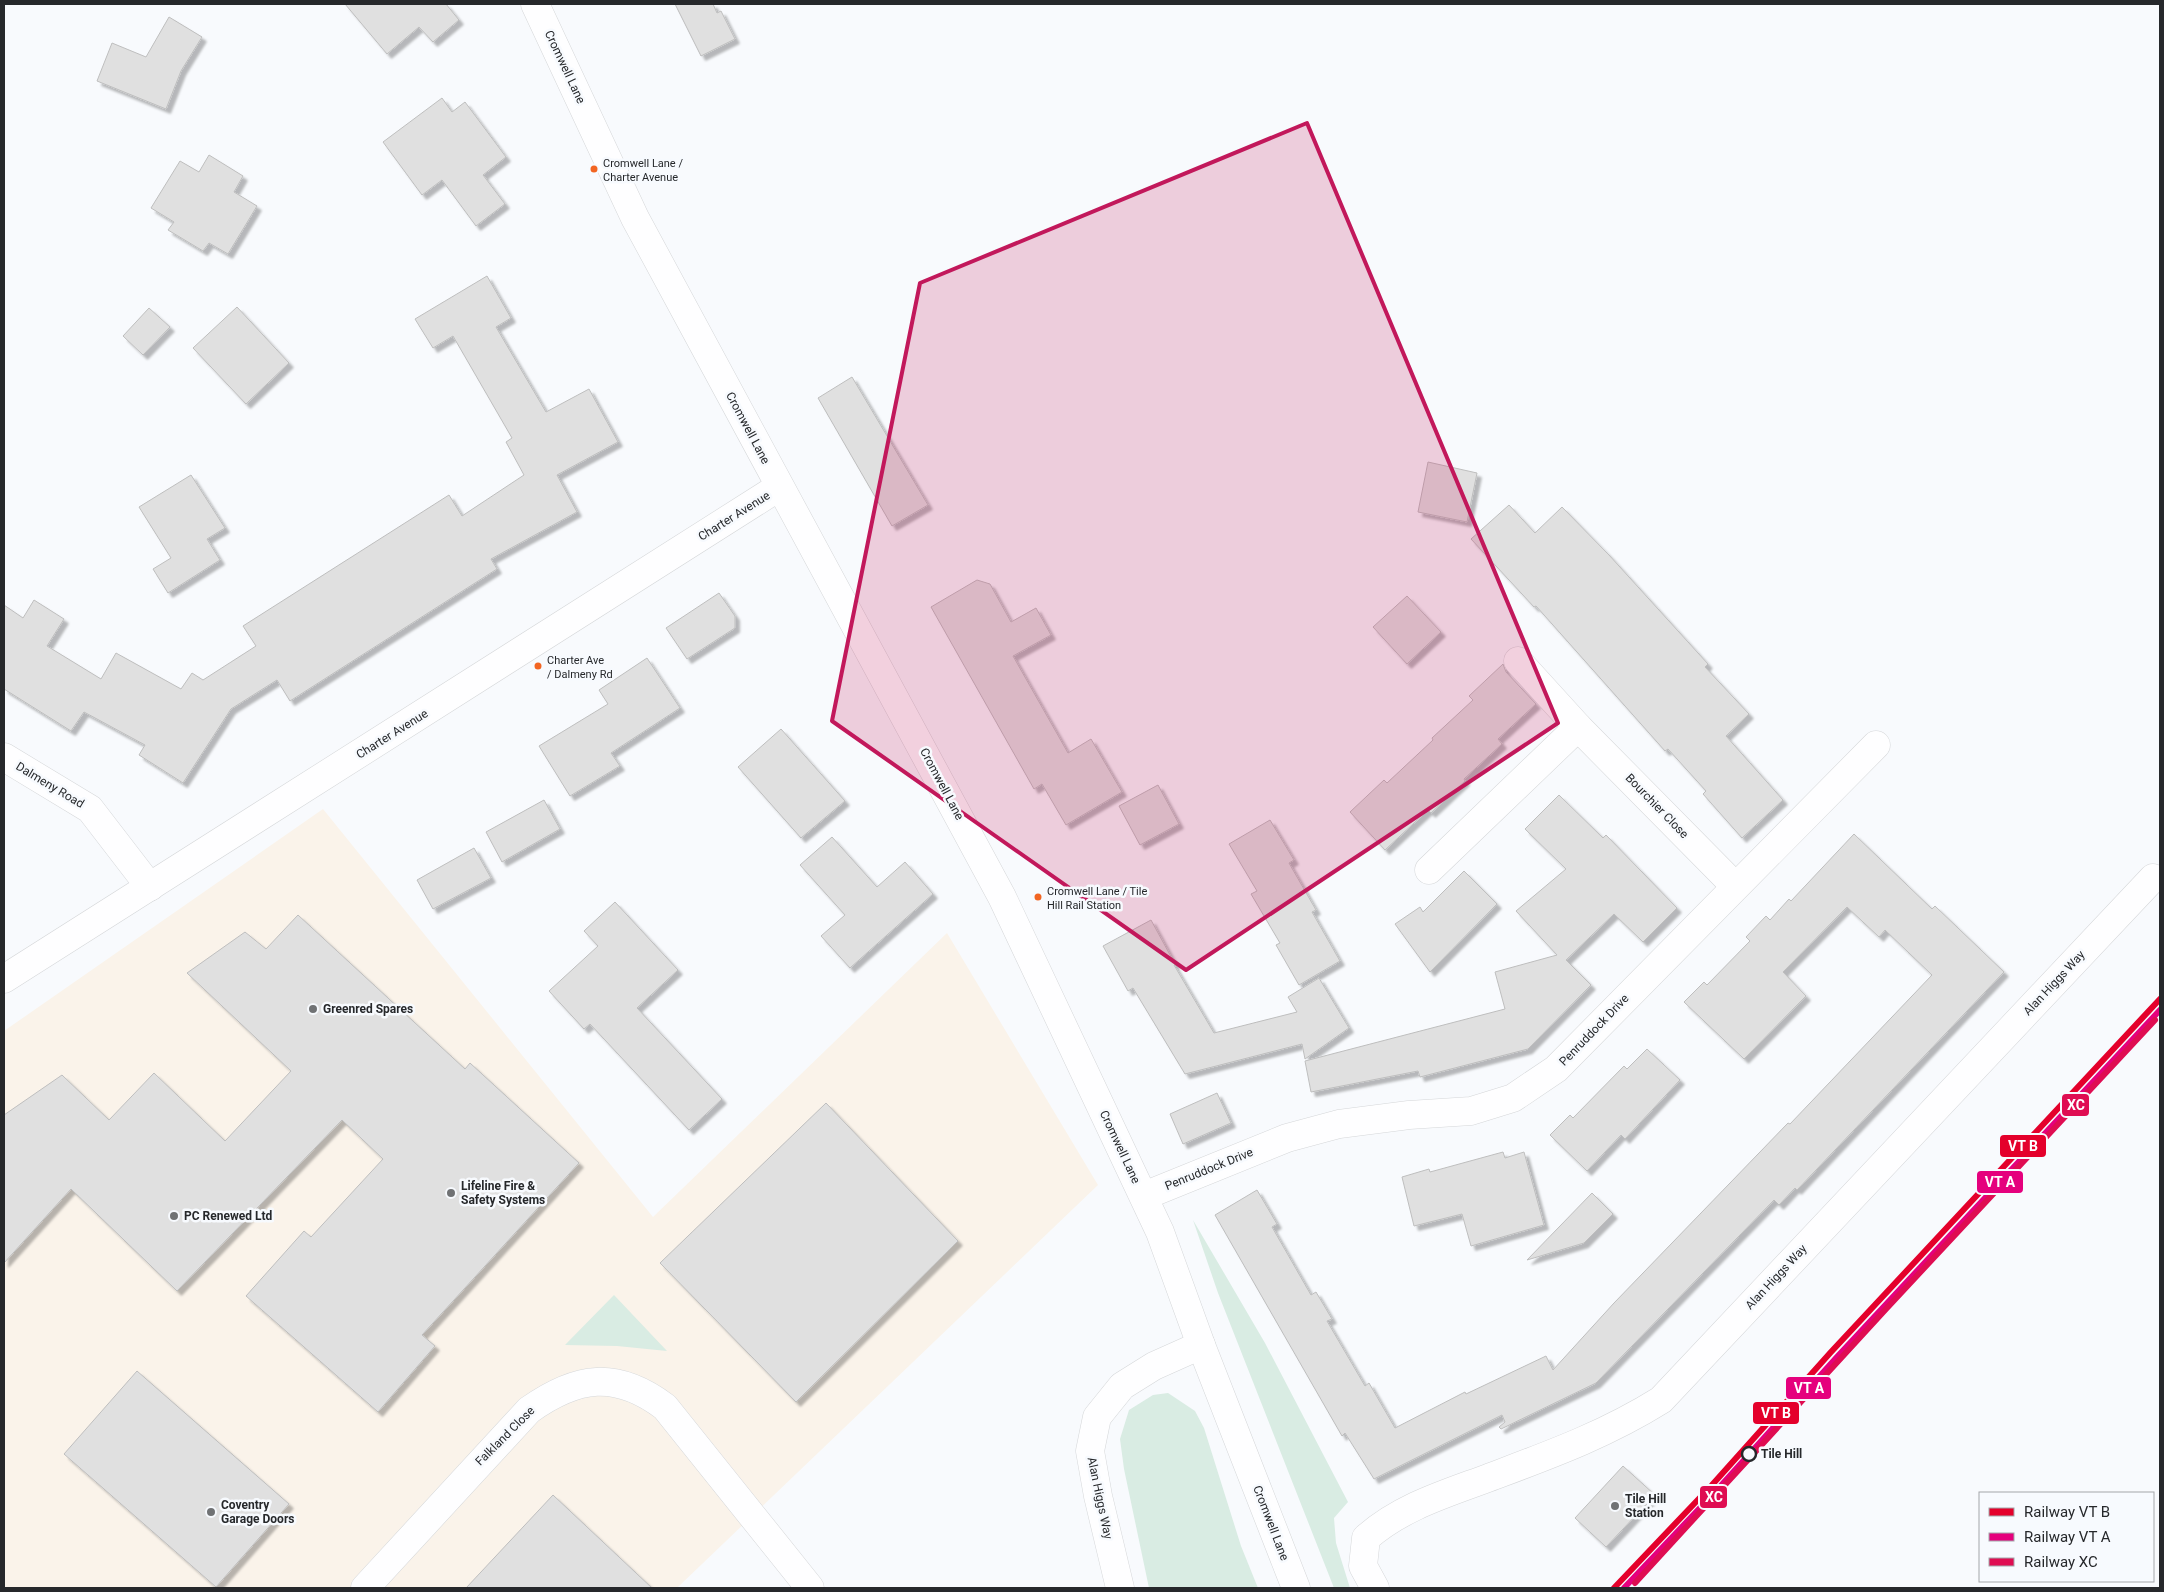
<svg xmlns="http://www.w3.org/2000/svg" width="2164" height="1592" font-family="Roboto,sans-serif">
<style>
.industrial{fill:#faf3ea}
.green{fill:#d9ece3}
.building{fill:#e0e0e0;stroke:#bebebe;filter:url(#shadow)}
.lines{fill:none;stroke-linecap:round;stroke-linejoin:round}
.minor-casing{stroke:#d5d7d9;stroke-width:29}
.minor{stroke:#fefeff;stroke-width:28}
.rail-1-casing{stroke:#f7fafe;stroke-width:10}
.rail-2-casing{stroke:#f7fafe;stroke-width:10}
.rail-3-casing{stroke:#f7fafe;stroke-width:10}
.rail-1{stroke:#e4002b;stroke-width:6}
.rail-2{stroke:#e5007d;stroke-width:6}
.rail-3{stroke:#df0d52;stroke-width:6}
.marked{fill:#c2185b;fill-opacity:0.2;stroke:#c2185b;stroke-width:4;stroke-linejoin:round}
.bus-dot{fill:#f26522;stroke:#f7fafe;stroke-width:2}
.poi-dot{fill:#707274;stroke:#f7fafe;stroke-width:2}
.stop-dot{fill:#f7fafe;stroke:#26282b;stroke-width:2.5}
.labels{text-anchor:middle;dominant-baseline:central;stroke-width:5;stroke-linejoin:round;paint-order:stroke}
.bus-label{font-size:11px;fill:#26282b;stroke:#f7fafe;text-anchor:start}
.street-label{font-size:12px;fill:#26282b;stroke:#f7fafe}
.poi-label{font-size:12px;font-weight:bold;fill:#26282b;stroke:#f7fafe;text-anchor:start}
.stop-label{font-size:12px;font-weight:bold;fill:#26282b;stroke:#f7fafe;text-anchor:start}
.line-badge{stroke:#f7fafe;stroke-width:2}
.badge-label{font-size:14px;text-anchor:middle;font-weight:bold;fill:#fff}
</style>
<defs>
<filter id="shadow"><feDropShadow dx="4.5" dy="4.5" stdDeviation="1" flood-color="#0004"/></filter>
</defs>
<rect width="100%" height="100%" fill="#f8fafd"/>
<path class="industrial" d="M 323,809 L 653,1217 L 947,933 L 1098,1185 L 678,1587 L 679,1588 L 4,1588 L 4,1031 Z"/>
<g class="green">
<path d="M 1193,1220 L 1265,1343 L 1348,1502 L 1334,1518 L 1336,1543 L 1350,1588 L 1334,1588 L 1218,1293 Z"/>
<path d="M 614,1295 L 667,1351 L 617,1346 L 565,1345 Z"/>
<path d="M 1168,1393 L 1195,1411 L 1204,1428 L 1241,1546 L 1258,1588 L 1149,1588 L 1124,1469 L 1120,1439 L 1129,1410 L 1153,1395 Z"/>
</g>
<g class="building">
<path d="M 345,4 L 446,4 L 459,20 L 433,42 L 419,27 L 387,54 Z"/>
<path d="M 675,4 L 713,4 L 717,13 L 721,11 L 735,39 L 701,56 Z"/>
<path d="M 169,17 L 202,37 L 181,71 L 166,109 L 97,81 L 112,43 L 146,57 Z"/>
<path d="M 442,98 L 452,112 L 465,102 L 506,157 L 483,175 L 505,204 L 476,226 L 442,180 L 422,195 L 383,142 Z"/>
<path d="M 209,155 L 243,176 L 234,192 L 257,206 L 228,254 L 209,243 L 203,251 L 168,230 L 174,222 L 151,208 L 180,161 L 199,172 Z"/>
<path d="M 487,276 L 511,318 L 496,327 L 546,412 L 589,389 L 618,442 L 557,475 L 577,512 L 491,559 L 497,569 L 290,701 L 277,680 L 231,709 L 183,783 L 139,755 L 145,745 L 84,712 L 71,731 L 4,689 L 4,605 L 23,618 L 34,600 L 64,619 L 47,646 L 101,679 L 116,653 L 181,689 L 192,673 L 203,680 L 256,646 L 243,626 L 449,495 L 462,516 L 524,475 L 506,442 L 512,438 L 453,336 L 433,348 L 415,319 Z"/>
<path d="M 237,307 L 289,363 L 246,404 L 193,348 Z"/>
<path d="M 149,308 L 170,327 L 143,355 L 123,336 Z"/>
<path d="M 852,377 L 928,505 L 892,526 L 818,398 Z"/>
<path d="M 1428,462 L 1477,473 L 1467,522 L 1418,512 Z"/>
<path d="M 191,475 L 225,528 L 207,539 L 220,560 L 168,593 L 153,569 L 171,558 L 139,507 Z"/>
<path d="M 1509,505 L 1535,533 L 1562,507 L 1609,555 L 1708,664 L 1705,667 L 1749,714 L 1726,736 L 1783,800 L 1742,838 L 1703,794 L 1706,791 L 1668,749 L 1665,751 L 1536,606 L 1534,607 L 1471,539 Z"/>
<path d="M 977,580 L 990,584 L 1011,622 L 1036,608 L 1051,635 L 1013,656 L 1068,753 L 1091,739 L 1122,792 L 1066,825 L 1042,784 L 1034,789 L 931,607 Z"/>
<path d="M 719,593 L 735,616 L 735,628 L 687,659 L 666,628 Z"/>
<path d="M 1407,596 L 1441,632 L 1407,664 L 1373,627 Z"/>
<path d="M 647,658 L 680,708 L 611,753 L 620,766 L 570,796 L 539,746 L 608,704 L 599,690 Z"/>
<path d="M 1503,664 L 1506,672 L 1536,704 L 1498,739 L 1502,744 L 1464,779 L 1465,781 L 1431,813 L 1428,810 L 1385,850 L 1350,812 L 1384,780 L 1387,783 L 1433,740 L 1432,738 L 1473,700 L 1469,696 Z"/>
<path d="M 781,729 L 845,801 L 801,838 L 738,767 Z"/>
<path d="M 1158,785 L 1179,824 L 1140,845 L 1119,806 Z"/>
<path d="M 1559,795 L 1603,838 L 1606,835 L 1677,908 L 1643,942 L 1614,914 L 1566,960 L 1591,985 L 1528,1049 L 1420,1077 L 1418,1071 L 1311,1092 L 1305,1061 L 1505,1009 L 1495,972 L 1557,955 L 1516,911 L 1566,869 L 1525,829 Z"/>
<path d="M 544,800 L 560,829 L 502,862 L 486,832 Z"/>
<path d="M 1270,820 L 1294,860 L 1289,863 L 1316,910 L 1312,912 L 1340,961 L 1299,985 L 1276,945 L 1280,943 L 1251,894 L 1257,891 L 1229,844 Z"/>
<path d="M 1854,834 L 1932,909 L 1935,906 L 2004,972 L 1797,1190 L 1795,1188 L 1779,1205 L 1774,1200 L 1596,1383 L 1501,1429 L 1499,1427 L 1505,1422 L 1502,1415 L 1374,1479 L 1345,1433 L 1342,1436 L 1215,1215 L 1257,1190 L 1277,1224 L 1272,1227 L 1311,1295 L 1316,1292 L 1332,1319 L 1327,1321 L 1365,1386 L 1369,1383 L 1395,1428 L 1465,1392 L 1466,1394 L 1546,1356 L 1553,1370 L 1614,1303 L 1788,1123 L 1790,1124 L 1932,975 L 1885,930 L 1879,937 L 1847,907 L 1783,972 L 1806,996 L 1744,1059 L 1684,1002 L 1704,982 L 1707,985 L 1750,941 L 1746,937 L 1766,916 L 1770,920 L 1789,899 L 1791,901 Z"/>
<path d="M 832,837 L 877,887 L 905,862 L 933,894 L 850,968 L 821,936 L 845,915 L 800,865 Z"/>
<path d="M 474,848 L 491,878 L 433,909 L 417,880 Z"/>
<path d="M 1464,871 L 1497,904 L 1430,972 L 1395,924 L 1420,907 L 1423,912 Z"/>
<path d="M 615,902 L 678,970 L 637,1008 L 722,1099 L 689,1130 L 590,1024 L 584,1029 L 549,991 L 598,946 L 584,931 Z"/>
<path d="M 298,915 L 465,1069 L 470,1063 L 579,1163 L 422,1335 L 435,1346 L 378,1412 L 246,1296 L 304,1231 L 311,1237 L 383,1159 L 342,1120 L 177,1291 L 71,1189 L 4,1263 L 4,1115 L 62,1075 L 109,1120 L 154,1073 L 225,1141 L 291,1071 L 187,973 L 245,932 L 266,949 Z"/>
<path d="M 1151,920 L 1175,964 L 1174,965 L 1214,1033 L 1297,1012 L 1288,997 L 1319,978 L 1349,1028 L 1305,1059 L 1302,1044 L 1185,1074 L 1133,988 L 1128,991 L 1103,946 Z"/>
<path d="M 1647,1049 L 1680,1080 L 1625,1139 L 1621,1135 L 1587,1171 L 1550,1135 L 1570,1115 L 1573,1118 L 1624,1066 L 1627,1069 Z"/>
<path d="M 1217,1093 L 1231,1123 L 1183,1144 L 1170,1114 Z"/>
<path d="M 826,1103 L 958,1241 L 796,1402 L 660,1263 Z"/>
<path d="M 1503,1152 L 1505,1158 L 1524,1152 L 1544,1225 L 1471,1246 L 1462,1214 L 1414,1226 L 1402,1177 L 1429,1169 L 1430,1172 Z"/>
<path d="M 1592,1193 L 1613,1214 L 1584,1243 L 1527,1260 Z"/>
<path d="M 137,1371 L 289,1504 L 216,1587 L 64,1454 Z"/>
<path d="M 1623,1466 L 1655,1495 L 1606,1547 L 1575,1518 Z"/>
<path d="M 553,1495 L 652,1588 L 466,1588 Z"/>
</g>
<g class="lines">
<defs>
<g id="minor">
<path d="M 535,4 L 635,218 L 1002,897 L 1160,1232 L 1201,1345 L 1296,1588"/>
<path d="M 1518,661 L 1578,727 L 1735,886"/>
<path d="M 4,757 L 90,809 L 150,887"/>
<path d="M 1429,870 L 1578,727"/>
<path d="M 4,979 L 779,487"/>
<path d="M 1144,1196 L 1287,1138 L 1339,1124 L 1409,1115 L 1471,1111 L 1513,1098 L 1556,1069 L 1876,745"/>
<path d="M 365,1588 L 529,1410 C 577,1376 616,1370 665,1407 L 810,1588"/>
<path d="M 1120,1588 L 1098,1496 L 1090,1451 L 1097,1417 L 1122,1386 L 1154,1366 L 1201,1345"/>
<path d="M 1375,1588 L 1363,1566 L 1366,1538 C 1401,1507 1445,1494 1488,1478 C 1549,1455 1605,1435 1661,1400 L 2153,878"/>
</g>
</defs>
<use href="#minor" class="minor-casing"/>
<use href="#minor" class="minor"/>
<defs>
<path id="rail-1" d="M 1614,1588 L 1712,1485 L 1831,1352 L 2160,999"/>
<path id="rail-2" d="M 1624,1588 L 1717,1490 L 1837,1357 L 2160,1010"/>
<path id="rail-3" d="M 1635,1583 L 1886,1309 L 2155,1020"/>
</defs>
<use href="#rail-1" class="rail-1-casing"/>
<use href="#rail-2" class="rail-2-casing"/>
<use href="#rail-3" class="rail-3-casing"/>
<use href="#rail-1" class="rail-1"/>
<use href="#rail-2" class="rail-2"/>
<use href="#rail-3" class="rail-3"/>
</g>
<path class="marked" d="M 1307,123 L 1558,723 L 1186,970 L 832,721 L 920,283 Z"/>
<g class="bus-dot">
<circle cx="594" cy="169" r="4.5"/>
<circle cx="538" cy="666" r="4.5"/>
<circle cx="1038" cy="897" r="4.5"/>
</g>
<g class="poi-dot">
<circle cx="313" cy="1009" r="5"/>
<circle cx="451" cy="1193" r="5"/>
<circle cx="174" cy="1216" r="5"/>
<circle cx="1615" cy="1506" r="5"/>
<circle cx="211" cy="1512" r="5"/>
</g>
<circle class="stop-dot" cx="1749" cy="1454" r="7"/>
<g class="labels">
<g class="bus-label">
<text x="603" y="163">Cromwell Lane /<tspan x="603" dy="14">Charter Avenue</tspan></text>
<text x="547" y="660">Charter Ave<tspan x="547" dy="14">/ Dalmeny Rd</tspan></text>
<text x="1047" y="891">Cromwell Lane / Tile<tspan x="1047" dy="14">Hill Rail Station</tspan></text>
</g>
<g class="street-label">
<text transform="translate(565 67) rotate(65)">Cromwell Lane</text>
<text transform="translate(748 428) rotate(62)">Cromwell Lane</text>
<text transform="translate(734 516) rotate(-32)">Charter Avenue</text>
<text transform="translate(392 734) rotate(-32)">Charter Avenue</text>
<text transform="translate(942 784) rotate(62)">Cromwell Lane</text>
<text transform="translate(50 785) rotate(31)">Dalmeny Road</text>
<text transform="translate(1657 806) rotate(46)">Bourchier Close</text>
<text transform="translate(2054 983) rotate(-47)">Alan Higgs Way</text>
<text transform="translate(1594 1030) rotate(-46)">Penruddock Drive</text>
<text transform="translate(1120 1147) rotate(65)">Cromwell Lane</text>
<text transform="translate(1209 1169) rotate(-22)">Penruddock Drive</text>
<text transform="translate(1776 1277) rotate(-47)">Alan Higgs Way</text>
<text transform="translate(505 1436) rotate(-45)">Falkland Close</text>
<text transform="translate(1100 1498) rotate(78)">Alan Higgs Way</text>
<text transform="translate(1271 1523) rotate(69)">Cromwell Lane</text>
</g>
<g class="poi-label">
<text x="323" y="1009">Greenred Spares</text>
<text x="461" y="1186">Lifeline Fire &amp;<tspan x="461" dy="14">Safety Systems</tspan></text>
<text x="184" y="1216">PC Renewed Ltd</text>
<text x="1625" y="1499">Tile Hill<tspan x="1625" dy="14">Station</tspan></text>
<text x="221" y="1505">Coventry<tspan x="221" dy="14">Garage Doors</tspan></text>
</g>
<g class="stop-label">
<text x="1761" y="1454">Tile Hill</text>
</g>
</g>
<g class="line-badge">
<rect x="2061" y="1093" width="29" height="24" rx="5" fill="#df0d52"/>
<rect x="1999" y="1134" width="48" height="24" rx="5" fill="#e4002b"/>
<rect x="1976" y="1170" width="48" height="24" rx="5" fill="#e5007d"/>
<rect x="1785" y="1376" width="47" height="24" rx="5" fill="#e5007d"/>
<rect x="1752" y="1401" width="48" height="24" rx="5" fill="#e4002b"/>
<rect x="1699" y="1485" width="29" height="24" rx="5" fill="#df0d52"/>
</g>
<g class="badge-label">
<text x="2076" y="1110">XC</text>
<text x="2023" y="1151">VT B</text>
<text x="2000" y="1187">VT A</text>
<text x="1809" y="1393">VT A</text>
<text x="1776" y="1418">VT B</text>
<text x="1714" y="1502">XC</text>
</g>
<rect width="2164" height="1592" fill="none" stroke="#26282b" stroke-width="10"/>
<rect x="1979" y="1492" width="175" height="90" fill="#f7fafe" stroke="#a3a6aa"/>
<rect x="1989" y="1508" width="25" height="8" fill="#e4002b" stroke="#a3a6aa"/>
<text x="2024" y="1517" font-size="15" fill="#26282b">Railway VT B</text>
<rect x="1989" y="1533" width="25" height="8" fill="#e5007d" stroke="#a3a6aa"/>
<text x="2024" y="1542" font-size="15" fill="#26282b">Railway VT A</text>
<rect x="1989" y="1558" width="25" height="8" fill="#df0d52" stroke="#a3a6aa"/>
<text x="2024" y="1567" font-size="15" fill="#26282b">Railway XC</text>
</svg>
